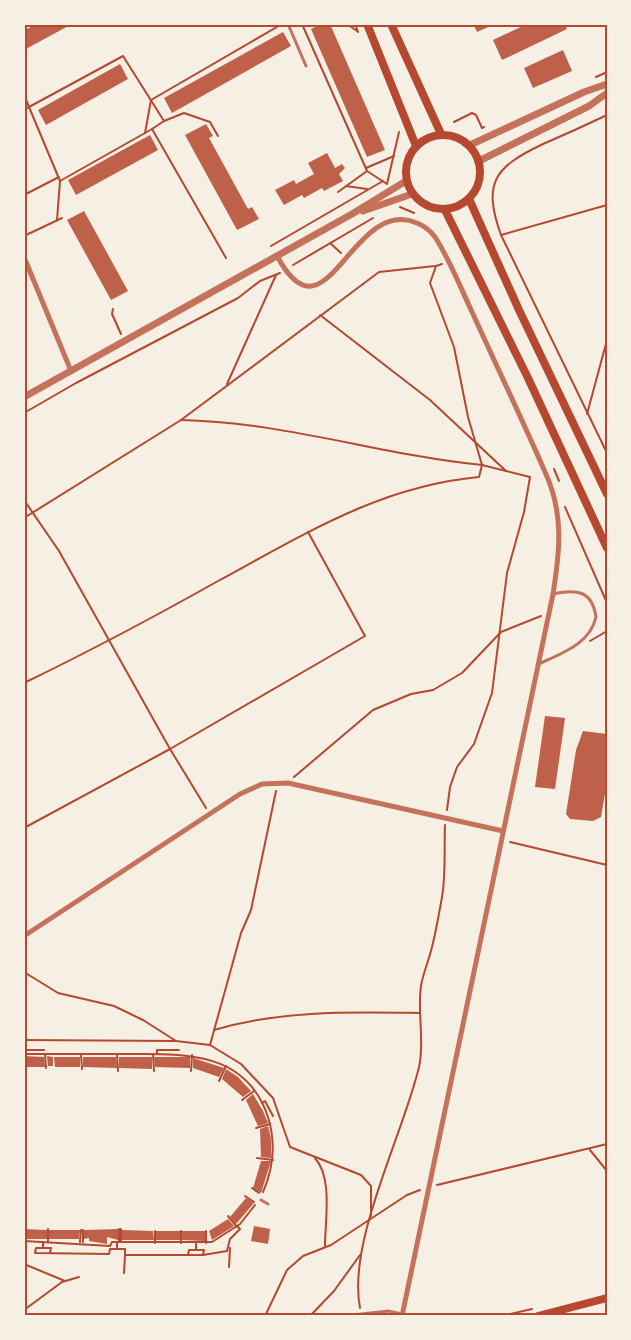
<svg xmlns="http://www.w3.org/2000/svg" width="631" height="1340" font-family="'Exo 2',sans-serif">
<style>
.building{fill:#bf614a}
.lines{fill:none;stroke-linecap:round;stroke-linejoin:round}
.path{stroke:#b5482f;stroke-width:2}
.service{stroke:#c5725c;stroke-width:3}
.minor{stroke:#c5725c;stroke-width:5}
.tertiary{stroke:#c5725c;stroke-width:7}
.secondary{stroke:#b5482f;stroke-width:8}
.primary{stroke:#b5482f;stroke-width:8}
.neatline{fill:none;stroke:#b5482f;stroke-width:2}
</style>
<rect width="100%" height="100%" fill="#f6efe4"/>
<g class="building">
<path d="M 36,24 L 72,24 L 24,50 L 24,31 Z"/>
<path d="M 322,24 L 330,24 L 385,150 L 367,157 L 311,29 Z"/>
<path d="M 473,24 L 495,24 L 477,32 Z"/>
<path d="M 527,24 L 565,24 L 567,29 L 502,60 L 493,40 Z"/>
<path d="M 283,32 L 291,46 L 172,113 L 164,98 Z"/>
<path d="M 563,50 L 572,71 L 533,88 L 524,68 Z"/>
<path d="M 120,64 L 128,79 L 46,125 L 38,110 Z"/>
<path d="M 206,124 L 213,136 L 209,138 L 248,209 L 252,207 L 259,219 L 237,230 L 185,135 Z"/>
<path d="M 150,135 L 158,150 L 76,195 L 68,180 Z"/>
<path d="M 327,153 L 335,168 L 342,164 L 345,168 L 339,174 L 343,181 L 324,191 L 322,188 L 304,198 L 302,195 L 284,205 L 275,190 L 294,180 L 296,184 L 314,174 L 308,163 Z"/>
<path d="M 84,211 L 128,291 L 111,300 L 67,220 Z"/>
<path d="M 545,716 L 565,718 L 555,789 L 535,787 Z"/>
<path d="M 583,731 L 607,734 L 607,782 L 601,817 L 593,821 L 570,819 L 566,814 L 576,750 Z"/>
<path d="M 24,1056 L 44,1057 L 45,1067 L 24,1067 Z"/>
<path d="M 47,1056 L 53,1057 L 53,1066 L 48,1066 Z"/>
<path d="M 54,1057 L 80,1057 L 80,1067 L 55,1067 Z"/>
<path d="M 83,1057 L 116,1057 L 117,1068 L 83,1067 Z"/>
<path d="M 119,1057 L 152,1057 L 152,1069 L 119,1068 Z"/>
<path d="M 154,1057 L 190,1057 L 190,1068 L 155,1067 Z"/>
<path d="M 193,1058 L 224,1068 L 219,1077 L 193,1068 Z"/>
<path d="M 226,1069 L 238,1077 L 251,1091 L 243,1097 L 222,1079 Z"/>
<path d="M 253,1094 L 263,1111 L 268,1123 L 258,1126 L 246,1100 Z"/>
<path d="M 268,1126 L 271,1139 L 271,1158 L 261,1157 L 260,1129 Z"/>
<path d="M 261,1161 L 271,1161 L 261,1193 L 253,1188 Z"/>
<path d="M 246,1198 L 254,1203 L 236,1224 L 230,1217 Z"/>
<path d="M 228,1219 L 234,1226 L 212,1240 L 209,1231 Z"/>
<path d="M 254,1226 L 270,1229 L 268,1244 L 251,1241 Z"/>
<path d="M 24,1229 L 47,1230 L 47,1239 L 24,1239 Z"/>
<path d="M 118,1229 L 118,1240 L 107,1237 L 107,1244 L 89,1241 L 89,1238 L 84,1239 L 84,1230 Z"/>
<path d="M 49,1230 L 80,1230 L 79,1239 L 49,1239 Z"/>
<path d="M 122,1230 L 153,1231 L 154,1240 L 122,1240 Z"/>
<rect x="156" y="1231" width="24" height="9"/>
<path d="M 182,1231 L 205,1231 L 205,1241 L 182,1240 Z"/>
</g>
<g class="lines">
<g class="path">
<path d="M 302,24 L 367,171 L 387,184 L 399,132"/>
<path d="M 347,24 L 357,31"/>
<path d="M 355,24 L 358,32"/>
<path d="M 596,77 L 607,72"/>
<path d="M 24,94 L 29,107 L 24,110"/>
<path d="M 607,115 C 586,125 564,135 543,144 C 495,167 482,182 501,235 L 607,453"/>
<path d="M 164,121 L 184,113 L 210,122 L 218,136"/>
<path d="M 454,122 L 472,113 L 476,115 L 482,128 L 484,127"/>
<path d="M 145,133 L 152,129 L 226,258"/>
<path d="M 366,168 L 394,156"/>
<path d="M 60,181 L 145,133 L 151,100 L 282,24"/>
<path d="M 346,186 L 367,189"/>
<path d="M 338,192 L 367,171"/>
<path d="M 24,195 L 59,177"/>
<path d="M 400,207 L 414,213"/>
<path d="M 57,220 L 60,181 L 29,107 L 123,56 L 164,121 L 152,129"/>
<path d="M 501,235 L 607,205"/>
<path d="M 24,236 L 62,218"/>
<path d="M 330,243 L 341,253"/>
<path d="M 271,246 L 383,181"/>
<path d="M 293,265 L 373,218"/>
<path d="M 113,309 L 112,314 L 121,334"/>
<path d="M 320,315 L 430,400 L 506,471"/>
<path d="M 227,384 L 276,275"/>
<path d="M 24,413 L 76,383 L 238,298 L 260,281 L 280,273"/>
<path d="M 587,414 L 607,340"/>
<path d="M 181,420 C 284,422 381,455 482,465 L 468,417 L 454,347 L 430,283 L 436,266 L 442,264"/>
<path d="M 554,469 L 559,481"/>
<path d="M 24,500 L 59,551 L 170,749 L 206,808"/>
<path d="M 565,507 L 607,603"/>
<path d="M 24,518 L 181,420 L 379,272 L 435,266"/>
<path d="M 590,641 L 607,631"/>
<path d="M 24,683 C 90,651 154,617 218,581 C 303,535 380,486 479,477 L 482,465 L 530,477 L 524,512 L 507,573 L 492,693 L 474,744 L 457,767 L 450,787 L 447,810"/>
<path d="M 294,777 L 373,710 L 411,694 L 433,690 L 462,673 L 501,632 L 541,616"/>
<path d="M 24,828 L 170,749 L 365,636 L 308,532"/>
<path d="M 510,842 L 607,865"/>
<path d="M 24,972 L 58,993 L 114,1006 L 143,1020 L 176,1041 L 210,1045 L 241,1064 L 273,1098 L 290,1147 L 361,1175 L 371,1186 L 371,1216"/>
<path d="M 214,1030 C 281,1010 350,1012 419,1013"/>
<path d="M 24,1040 L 176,1041"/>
<path d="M 210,1045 L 241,933 L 251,910 L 276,791"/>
<path d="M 24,1054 C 56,1054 88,1054 120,1054 C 179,1054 245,1048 268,1117 C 276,1143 274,1167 263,1192"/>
<path d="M 25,1054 L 25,1050 L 44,1050"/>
<path d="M 45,1054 L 46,1068"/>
<path d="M 81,1054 L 82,1069"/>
<path d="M 117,1054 L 118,1071"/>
<path d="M 153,1054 L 154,1071"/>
<path d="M 157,1054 L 157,1050 L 179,1050"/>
<path d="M 191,1071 L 192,1055"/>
<path d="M 219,1081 L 226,1066"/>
<path d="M 242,1100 L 254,1091"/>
<path d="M 262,1103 L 265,1101 L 273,1116"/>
<path d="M 256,1128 L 270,1124"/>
<path d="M 590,1150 L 607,1171"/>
<path d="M 257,1158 L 273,1160"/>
<path d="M 315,1158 C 333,1178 325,1221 325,1246"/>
<path d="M 437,1185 L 607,1144"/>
<path d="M 252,1188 L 259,1193"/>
<path d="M 245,1196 L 254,1202"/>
<path d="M 228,1216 L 237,1227"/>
<path d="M 206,1231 L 206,1243"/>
<path d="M 24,1241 L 110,1246 L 112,1242 L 212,1242 L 240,1224 L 255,1205"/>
<path d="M 119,1241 L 119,1229"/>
<path d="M 48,1242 L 48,1229"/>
<path d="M 80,1242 L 81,1230"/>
<path d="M 83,1242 L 83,1230"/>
<path d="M 117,1242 L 117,1249 L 125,1249 L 125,1255 L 203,1255 L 227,1251 L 230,1239 L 240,1229 L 237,1226"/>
<path d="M 121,1242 L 121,1229"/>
<path d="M 43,1243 L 43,1248 L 51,1248 L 50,1253"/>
<path d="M 155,1243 L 155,1231"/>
<path d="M 181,1243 L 181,1231"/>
<path d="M 196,1244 L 196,1250 L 204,1250 L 203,1255"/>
<path d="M 43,1248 L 36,1248 L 35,1253 L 109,1254 L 110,1249 L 117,1249"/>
<path d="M 188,1255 L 189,1250 L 195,1250"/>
<path d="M 24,1264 L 65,1281"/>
<path d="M 229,1267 L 230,1248"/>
<path d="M 124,1273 L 125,1255"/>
<path d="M 360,1308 C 347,1242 403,1135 419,1067 C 425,1042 417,1012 421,986 C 423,973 429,960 432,947 C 436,931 439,914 442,897 C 446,874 444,849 445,825"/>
<path d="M 24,1310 L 62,1282 L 79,1277"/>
<path d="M 265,1316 L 287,1270 L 303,1256 L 331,1245 L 407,1195 L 420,1190"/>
<path d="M 310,1316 L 334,1291 L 360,1255"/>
<path d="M 501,1316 L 532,1309"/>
</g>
<g class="service">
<path d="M 288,24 L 306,66"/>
<path d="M 539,664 C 562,653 590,644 596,617 C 592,590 576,589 553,594"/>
<path d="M 261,1200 L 268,1204"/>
<path d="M 344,1316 L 388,1311 L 402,1314"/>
</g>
<g class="minor">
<path d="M 277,256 C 327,349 351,195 417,223 C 424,226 430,230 435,237 C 450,260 461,289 473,314 C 497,367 522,419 545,472 C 564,513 560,550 553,594 L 402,1316"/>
<path d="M 24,257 L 71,371"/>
<path d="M 24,936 L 240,794 L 262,784 L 288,783 L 503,831"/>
</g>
<g class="tertiary">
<path d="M 470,145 L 584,92 L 607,84"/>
<path d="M 479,161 L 589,106 L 607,93"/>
<path d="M 363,211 L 412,194"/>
<path d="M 24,397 L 352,214 L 406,181"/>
</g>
<path class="secondary" d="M 538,1316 L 607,1298"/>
<g class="primary">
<path d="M 367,24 L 416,146"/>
<path d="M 391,24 L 441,134"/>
<circle cx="443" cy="172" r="37"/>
<path d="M 469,199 L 519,310 L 607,494"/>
<path d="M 445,210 L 528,378 L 607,548"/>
</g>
</g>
<rect width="631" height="1340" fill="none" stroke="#f6efe4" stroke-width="51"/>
<rect x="26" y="26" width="580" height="1288" class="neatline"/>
</svg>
